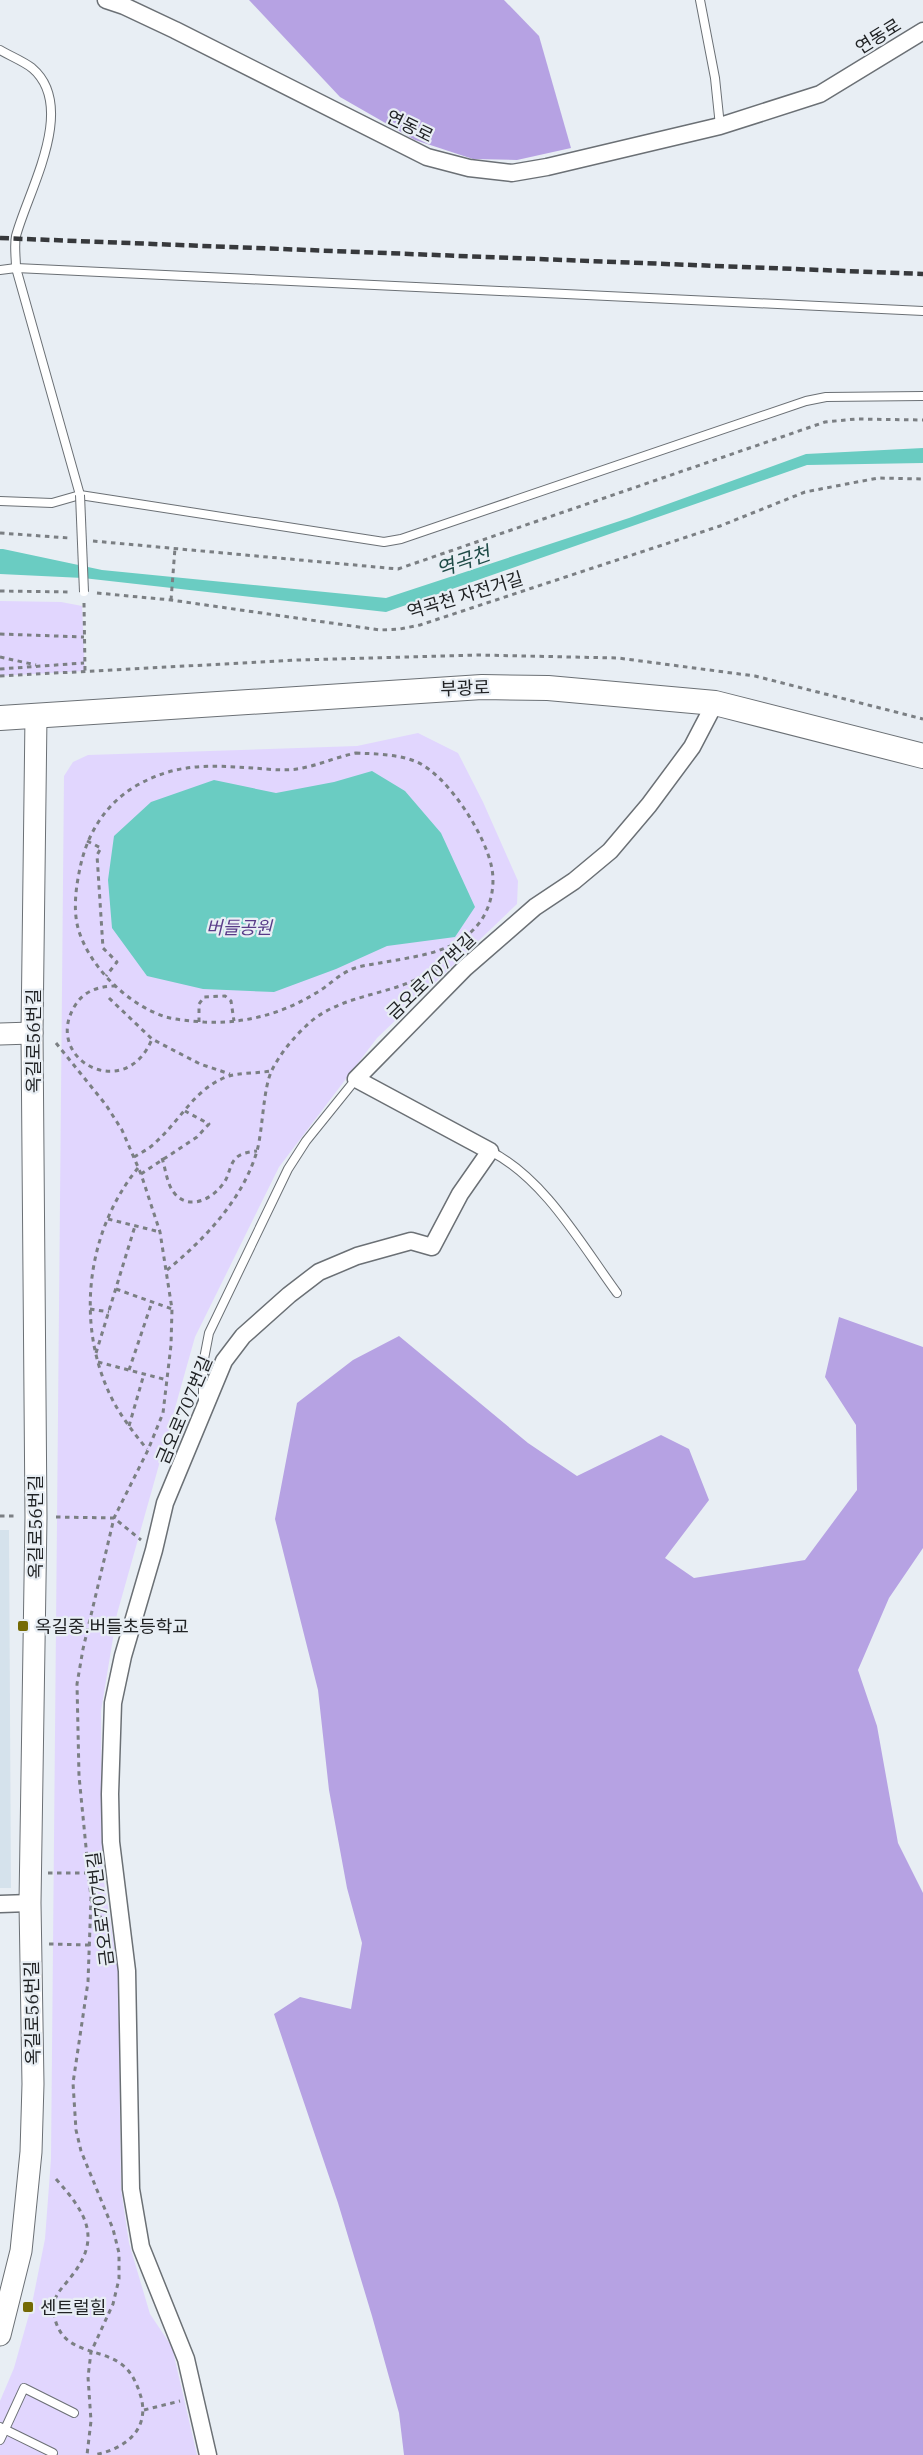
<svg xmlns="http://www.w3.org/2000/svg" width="923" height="2455" font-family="'IBM Plex Serif','Noto Sans KR',serif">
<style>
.built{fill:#d5e2ec}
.green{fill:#e1d6fe}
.forest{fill:#b6a2e3}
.water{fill:#6accc2}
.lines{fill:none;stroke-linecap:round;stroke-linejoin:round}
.service-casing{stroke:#6b7075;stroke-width:10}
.minor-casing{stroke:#6b7075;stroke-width:19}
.tertiary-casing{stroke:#6b7075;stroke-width:23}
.secondary-casing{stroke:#6b7075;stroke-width:26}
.path{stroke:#7b7f83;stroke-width:3;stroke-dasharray:4.5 4.5;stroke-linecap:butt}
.service{stroke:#fff;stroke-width:8}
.minor{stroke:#fff;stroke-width:16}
.tertiary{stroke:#fff;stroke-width:21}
.secondary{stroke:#fff;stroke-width:24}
.rail{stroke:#37393c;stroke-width:4.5;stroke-dasharray:9 4.5;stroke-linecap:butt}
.service-bridge-casing{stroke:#6b7075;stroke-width:10;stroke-linecap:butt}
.service-bridge{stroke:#fff;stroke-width:8}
.poi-dot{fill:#746a04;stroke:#e8eef4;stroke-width:2}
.labels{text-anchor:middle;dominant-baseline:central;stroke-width:4.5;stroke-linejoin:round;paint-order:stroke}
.street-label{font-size:18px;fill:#212325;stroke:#e8eef4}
.park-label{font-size:18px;font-style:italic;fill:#583b88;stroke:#e8eef4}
.poi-label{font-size:18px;fill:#212325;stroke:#e8eef4;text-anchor:start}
.water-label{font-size:20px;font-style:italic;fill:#1d4a46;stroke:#e8eef4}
</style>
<rect width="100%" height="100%" fill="#e8eef4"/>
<path class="built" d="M 0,1530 L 9,1530 L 11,1888 L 0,1888 Z"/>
<g class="green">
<path d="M 0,601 L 61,602 L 82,606 L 85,671 L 0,676 Z"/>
<path d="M 418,733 L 458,753 L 483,802 L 518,881 L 517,904 L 377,1038 L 279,1167 L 195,1337 L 117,1614 L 101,1711 L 102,1869 L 118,1971 L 121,2189 L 129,2243 L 150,2314 L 172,2347 L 197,2455 L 0,2455 L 0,2401 L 14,2368 L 32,2304 L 45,2239 L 51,2159 L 64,776 L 73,762 L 88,755 L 357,746 Z"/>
</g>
<g class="forest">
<path d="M 249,0 L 504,0 L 539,36 L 571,148 L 517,160 L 473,159 L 415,140 L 340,97 Z"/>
<path d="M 839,1317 L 923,1347 L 923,1548 L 889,1598 L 858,1670 L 877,1726 L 898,1843 L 923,1893 L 923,2455 L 404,2455 L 399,2413 L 372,2316 L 338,2203 L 274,2014 L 300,1997 L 351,2009 L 362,1943 L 347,1888 L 329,1790 L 318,1690 L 275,1519 L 297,1403 L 353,1360 L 399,1336 L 528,1443 L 577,1476 L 661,1435 L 689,1449 L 709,1500 L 665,1558 L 694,1578 L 805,1560 L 857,1490 L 856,1425 L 825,1377 Z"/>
</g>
<g class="water">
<path d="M 923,448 L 923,463 L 807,465 L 386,612 L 83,578 L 0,574 L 0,549 L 3,549 L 102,570 L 386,598 L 629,518 L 806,454 Z"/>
<path d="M 372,771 L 405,791 L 441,833 L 475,907 L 455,937 L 387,946 L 336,969 L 274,992 L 203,989 L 147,976 L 112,928 L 108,880 L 114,836 L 151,802 L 214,780 L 276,793 L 334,782 Z"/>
</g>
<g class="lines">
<defs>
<g id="service">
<path d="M 700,0 L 715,78 L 720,126"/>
<path d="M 0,50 C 10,56 23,61 32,68 C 78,107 28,191 16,236 C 14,246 16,258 16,268 L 80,495"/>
<path d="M 0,270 L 16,268 L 923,311"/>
<path d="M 0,501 L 52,503 L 80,495 L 384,542 L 401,539 L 806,401 L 826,397 L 923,396"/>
<path d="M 490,1151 C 545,1179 581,1244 617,1293"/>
<path d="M 203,1400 L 203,1364 L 209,1333 L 288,1169 L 306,1141 L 356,1079"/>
<path d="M 0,2427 L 53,2453 L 52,2455"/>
<path d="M 0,2440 L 24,2388 L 74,2413"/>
</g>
<g id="minor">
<path d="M 106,0 L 124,6 L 175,30 L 427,157 L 469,168 L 512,173 L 547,167 L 720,126 L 820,94 L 923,31"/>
<path d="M 0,1904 L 30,1903"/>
<path d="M 208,2455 L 186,2359 L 141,2247 L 131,2189 L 127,1971 L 111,1842 L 110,1794 L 113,1703 L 123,1656 L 154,1550 L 165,1503 L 224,1361 L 243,1336 L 289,1295 L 319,1272 L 357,1256 L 411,1241 L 432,1247 L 460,1194 L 490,1151 L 356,1079 L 465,968 L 535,907 L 574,881 L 610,851 L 649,805 L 692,747 L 715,703"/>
</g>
<g id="tertiary">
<path d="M 0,1034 L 32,1033"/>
<path d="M 0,2335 L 21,2251 L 31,2152 L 33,2084 L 30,1903 L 36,1517 L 32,1033 L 36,716"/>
</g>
<path id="secondary" d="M 0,718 L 482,687 L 548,688 L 715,703 L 923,756"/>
</defs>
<use href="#service" class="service-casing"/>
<use href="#minor" class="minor-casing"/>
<use href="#tertiary" class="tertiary-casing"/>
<use href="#secondary" class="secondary-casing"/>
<g class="path">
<path d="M 0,533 L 69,538"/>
<path d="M 93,541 L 398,569 L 825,422 L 856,419 L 923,420"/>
<path d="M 0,591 L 72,592"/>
<path d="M 97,593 L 171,600 L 380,630 L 400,629 L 420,625 L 720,526 L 805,492 L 878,478 L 923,479"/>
<path d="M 171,600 L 175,548"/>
<path d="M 84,603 L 85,671"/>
<path d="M 0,634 L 84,637"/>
<path d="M 0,657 L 36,665"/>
<path d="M 0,669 L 84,663"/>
<path d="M 0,676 L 298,660 L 478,655 L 618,658 L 755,676 L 923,719"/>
<path d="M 356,753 C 376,754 398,754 417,762 C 448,776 486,835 492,869 C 495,886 491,907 480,922 C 456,954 416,956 380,963 C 369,965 357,966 348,971 C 336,977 327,987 316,993 C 282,1014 244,1024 204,1022 C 191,1021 178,1020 166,1017 C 128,1005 89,967 78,928 C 73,909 76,887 80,868 C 87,834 105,805 134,787 C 175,763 207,765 253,768 C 267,769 283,771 297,769 C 317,766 336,757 356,753 Z"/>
<path d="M 87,841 L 101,848 L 97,855 L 103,948 L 117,962 L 106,976"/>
<path d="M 116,986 C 101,986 85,990 76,1004 C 40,1058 125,1105 152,1039"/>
<path d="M 109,998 L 152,1039 L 200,1064 L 230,1074"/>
<path d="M 199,1022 L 199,1004 L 204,997 L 225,996 L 231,1001 L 234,1021"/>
<path d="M 56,1043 L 106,1105 L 122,1130 L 141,1174 L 160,1232 L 172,1309 L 171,1345 L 163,1413 L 148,1450 L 114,1518 L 83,1649 L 77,1684 L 79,1776 L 91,1898 L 88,1982 L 73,2083 L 76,2130 L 81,2151 L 113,2229 L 119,2253 L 119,2279 L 113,2304 L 91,2352 L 88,2377 L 91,2421 L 87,2455"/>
<path d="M 134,1157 C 142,1152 151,1148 157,1141 C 182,1118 196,1087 229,1076 C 238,1073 260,1073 271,1071"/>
<path d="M 162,1158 C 165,1167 166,1177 170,1186 C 182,1212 209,1203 223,1184 C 229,1177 229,1166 235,1159 C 240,1153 249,1152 257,1151"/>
<path d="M 138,1168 C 89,1228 76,1316 107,1388 C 116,1410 132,1431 147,1449"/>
<path d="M 141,1174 L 197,1137 L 209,1124 L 185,1111"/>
<path d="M 108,1219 L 160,1232"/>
<path d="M 167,1270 C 205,1239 243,1199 257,1151 C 263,1129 263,1088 272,1070 C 280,1054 293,1038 306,1026 C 330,1002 366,997 397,987 C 412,982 426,975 439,968"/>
<path d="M 116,1289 L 172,1309"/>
<path d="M 90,1309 L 109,1312"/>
<path d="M 96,1353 L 135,1226"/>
<path d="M 98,1362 L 167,1380"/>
<path d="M 129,1370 L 152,1302"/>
<path d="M 129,1426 L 144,1374"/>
<path d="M 0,1516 L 16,1516"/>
<path d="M 56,1517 L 114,1518 L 141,1540"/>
<path d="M 48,1873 L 88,1873"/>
<path d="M 91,1900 L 102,1920"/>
<path d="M 49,1944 L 90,1945"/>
<path d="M 56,2179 C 86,2213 103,2238 70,2278 C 61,2290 51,2297 54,2314 C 61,2358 104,2345 127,2369 C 134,2377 138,2387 141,2397 C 150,2431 124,2449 94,2455"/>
<path d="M 144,2410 L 180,2401"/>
</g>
<use href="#service" class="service"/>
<use href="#minor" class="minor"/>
<use href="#tertiary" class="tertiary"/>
<use href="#secondary" class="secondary"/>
<path class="rail" d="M 0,238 L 923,274"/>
<defs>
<path id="service-bridge" d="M 80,495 L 84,592"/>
</defs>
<use href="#service-bridge" class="service-bridge-casing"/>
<use href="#service-bridge" class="service-bridge"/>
</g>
<g class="poi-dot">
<rect x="17" y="1620" width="12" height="12" rx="3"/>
<rect x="22" y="2301" width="12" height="12" rx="3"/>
</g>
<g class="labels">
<g class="street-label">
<text transform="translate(878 36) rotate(-32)">연동로</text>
<text transform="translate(410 126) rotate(26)">연동로</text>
<text transform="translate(465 595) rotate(-17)">역곡천 자전거길</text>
<text transform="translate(465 688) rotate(-2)">부광로</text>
<text transform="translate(431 976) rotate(-44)">금오로707번길</text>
<text transform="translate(33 1041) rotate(-90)">옥길로56번길</text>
<text transform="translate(184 1410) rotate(-67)">금오로707번길</text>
<text transform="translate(35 1527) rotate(-90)">옥길로56번길</text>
<text transform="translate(100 1909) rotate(-97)">금오로707번길</text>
<text transform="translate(32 2013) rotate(-91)">옥길로56번길</text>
</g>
<g class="park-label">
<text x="239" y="927">버들공원</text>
</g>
<g class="poi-label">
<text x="35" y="1626">옥길중.버들초등학교</text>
<text x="40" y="2307">센트럴힐</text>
</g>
<g class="water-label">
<text transform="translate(463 561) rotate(-19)">역곡천</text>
</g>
</g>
</svg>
